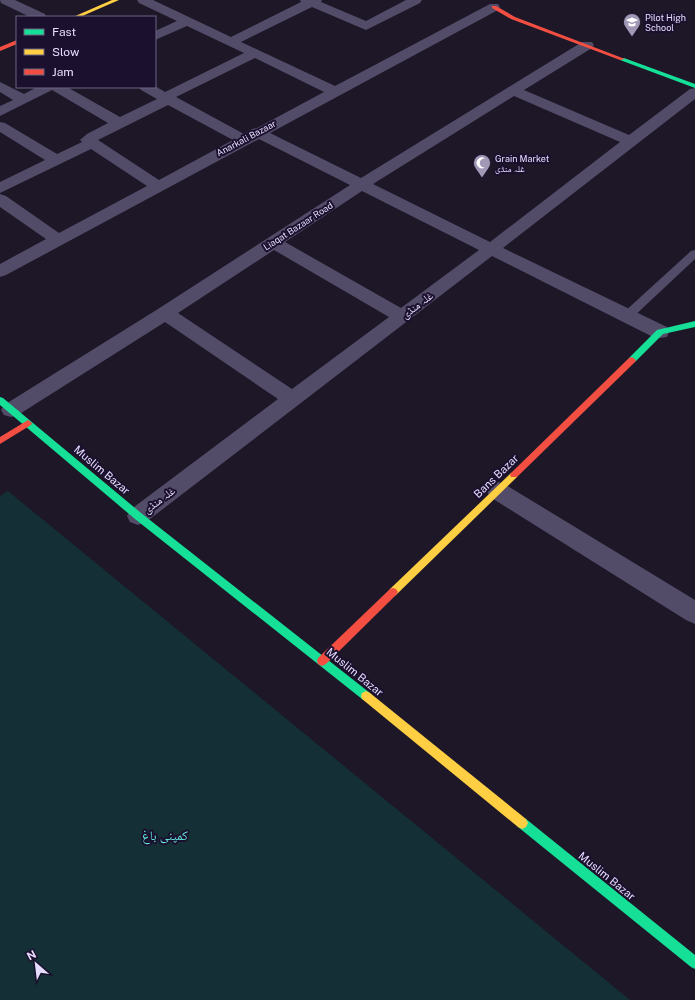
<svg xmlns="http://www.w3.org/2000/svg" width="695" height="1000" font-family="'Public Sans','Noto Naskh Arabic',sans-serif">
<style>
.green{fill:#142f36}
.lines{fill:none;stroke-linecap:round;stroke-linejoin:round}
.lane{fill:#534c68;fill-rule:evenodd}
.street{fill:#534c68;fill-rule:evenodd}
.fast{fill:#16e098;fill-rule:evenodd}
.slow{fill:#ffcf43;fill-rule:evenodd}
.jam{fill:#f24e42;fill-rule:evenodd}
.labels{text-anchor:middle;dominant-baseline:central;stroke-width:4;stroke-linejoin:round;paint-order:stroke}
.far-poi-label{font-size:9px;fill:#e7ddff;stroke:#1b112e;text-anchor:start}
.far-street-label{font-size:9px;fill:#e7ddff;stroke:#1b112e}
.street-label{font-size:11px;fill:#e7ddff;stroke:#1b112e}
.near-park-label{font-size:13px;fill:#63e6dd;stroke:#1b112e}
</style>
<rect width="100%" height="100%" fill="#1d1728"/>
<path class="green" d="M 8,491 L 630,1000 L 0,1000 L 0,496 Z"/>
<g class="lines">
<path class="lane" d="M 695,250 L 695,259 L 631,319 L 623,319 L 622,316 L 623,313 L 691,251 Z"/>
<g class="street">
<path d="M 0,0 L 15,0 L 45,14 L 46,17 L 30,17 L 1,3 Z"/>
<path d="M 137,0 L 153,0 L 231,37 L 301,2 L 300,0 L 322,0 L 321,2 L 366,21 L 406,0 L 422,0 L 420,3 L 366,30 L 312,7 L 241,42 L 335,86 L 490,4 L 498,4 L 500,7 L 498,10 L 270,133 L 361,178 L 582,42 L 592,42 L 594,45 L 592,48 L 524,90 L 629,135 L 690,89 L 695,88 L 695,99 L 503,248 L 667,327 L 669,332 L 667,337 L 660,338 L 653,337 L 492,256 L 146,522 L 138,525 L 130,522 L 127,516 L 130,510 L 278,399 L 165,322 L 18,415 L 11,417 L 4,415 L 1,410 L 4,405 L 158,309 L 350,185 L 259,139 L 6,275 L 0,277 L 0,264 L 46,239 L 0,207 L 0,194 L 6,196 L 59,233 L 147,186 L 91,149 L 0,193 L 0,182 L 45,160 L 0,132 L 0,122 L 5,123 L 57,154 L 82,142 L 80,140 L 87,134 L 108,123 L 52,90 L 0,116 L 0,106 L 13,100 L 0,92 L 0,82 L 24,94 L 37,87 L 67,87 L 120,117 L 157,99 L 141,90 L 139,87 L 155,86 L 165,92 L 244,53 L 187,26 L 155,40 L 155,31 L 177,21 L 139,3 ZM 255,58 L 324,92 L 257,128 L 252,129 L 244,134 L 176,97 ZM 514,96 L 620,142 L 490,242 L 373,184 ZM 168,105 L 233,140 L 159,180 L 98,140 ZM 362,191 L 479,250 L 401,308 L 285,242 ZM 274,250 L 389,317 L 292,389 L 178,313 Z"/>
<path d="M 498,482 L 506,485 L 695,600 L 695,624 L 686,620 L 490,497 L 487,491 L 490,485 Z"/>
</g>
<g class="fast">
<path d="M 620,58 L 624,58 L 695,84 L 695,88 L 620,60 Z"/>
<path d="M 695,321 L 695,327 L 663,334 L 635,362 L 629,362 L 628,360 L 629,358 L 657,330 Z"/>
<path d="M 0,397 L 3,398 L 141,513 L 370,693 L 371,696 L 370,699 L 366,701 L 362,699 L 135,519 L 0,405 Z"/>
<path d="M 522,817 L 526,819 L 695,955 L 695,969 L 691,967 L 518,827 L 516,823 L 518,819 Z"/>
</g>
<g class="slow">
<path d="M 112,0 L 119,0 L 80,17 L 73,17 Z"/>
<path d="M 514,472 L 518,475 L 517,477 L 396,595 L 393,596 L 390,595 L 388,592 L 390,589 L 511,473 Z"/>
<path d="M 366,691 L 370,693 L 526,819 L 528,823 L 526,827 L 522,829 L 518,827 L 362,699 L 361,696 L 362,693 Z"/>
</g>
<g class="jam">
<path d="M 492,6 L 496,6 L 515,17 L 625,59 L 620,60 L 511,19 L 492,8 Z"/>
<path d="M 17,40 L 17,44 L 0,51 L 0,47 Z"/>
<path d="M 632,357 L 636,360 L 635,362 L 517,477 L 511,477 L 510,475 L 511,473 L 629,358 Z"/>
<path d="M 28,420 L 32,423 L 31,425 L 0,444 L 0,437 Z"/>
<path d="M 393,588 L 396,589 L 398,592 L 396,595 L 326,664 L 322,666 L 318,664 L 317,661 L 318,658 L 390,589 Z"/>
</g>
</g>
<defs>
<symbol id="university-pin" viewBox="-11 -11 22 30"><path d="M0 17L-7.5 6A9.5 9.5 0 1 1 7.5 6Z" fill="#a098b4" stroke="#1b112e"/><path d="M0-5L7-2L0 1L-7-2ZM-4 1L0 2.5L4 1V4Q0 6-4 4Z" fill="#fff"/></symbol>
<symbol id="mosque-pin" viewBox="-11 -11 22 30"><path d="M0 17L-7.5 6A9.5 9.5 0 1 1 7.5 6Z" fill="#a098b4" stroke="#1b112e"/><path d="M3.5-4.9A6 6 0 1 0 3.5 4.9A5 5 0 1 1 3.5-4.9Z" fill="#fff"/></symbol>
</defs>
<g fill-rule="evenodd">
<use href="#university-pin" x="622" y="12" width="20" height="27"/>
<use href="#mosque-pin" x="472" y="153" width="20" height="27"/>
</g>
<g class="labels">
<g class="far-poi-label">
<text x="645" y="17">Pilot High<tspan x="645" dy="10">School</tspan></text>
<text x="495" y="158">Grain Market<tspan x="495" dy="10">غلہ منڈی</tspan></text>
</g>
<g class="far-street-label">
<text transform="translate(246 138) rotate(-28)">Anarkali Bazaar</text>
<text transform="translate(298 226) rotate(-33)">Liaqat Bazaar Road</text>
</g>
<g class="street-label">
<text transform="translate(417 305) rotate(-37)">غلہ منڈی</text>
<text transform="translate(102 470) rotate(40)">Muslim Bazar</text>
<text transform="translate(496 476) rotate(-44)">Bans Bazar</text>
<text transform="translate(159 500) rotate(-37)">غلہ منڈی</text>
<text transform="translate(355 672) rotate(39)">Muslim Bazar</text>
<text transform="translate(607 876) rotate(39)">Muslim Bazar</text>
</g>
<g class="near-park-label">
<text x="165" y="835">کمپنی باغ</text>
</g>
</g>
<rect x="16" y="16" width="140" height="72" fill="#1b112e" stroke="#6d6382"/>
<rect x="24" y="29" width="20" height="6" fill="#16e098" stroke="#6d6382"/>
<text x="52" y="36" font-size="12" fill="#e7ddff">Fast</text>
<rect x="24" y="49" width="20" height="6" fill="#ffcf43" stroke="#6d6382"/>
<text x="52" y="56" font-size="12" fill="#e7ddff">Slow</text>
<rect x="24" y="69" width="20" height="6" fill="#f24e42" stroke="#6d6382"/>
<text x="52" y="76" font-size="12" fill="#e7ddff">Jam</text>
<g transform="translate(36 964) rotate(332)" stroke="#1b112e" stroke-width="3" paint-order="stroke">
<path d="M0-3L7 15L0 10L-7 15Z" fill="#e7ddff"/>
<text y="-6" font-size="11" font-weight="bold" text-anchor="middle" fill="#e7ddff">N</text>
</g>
</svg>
